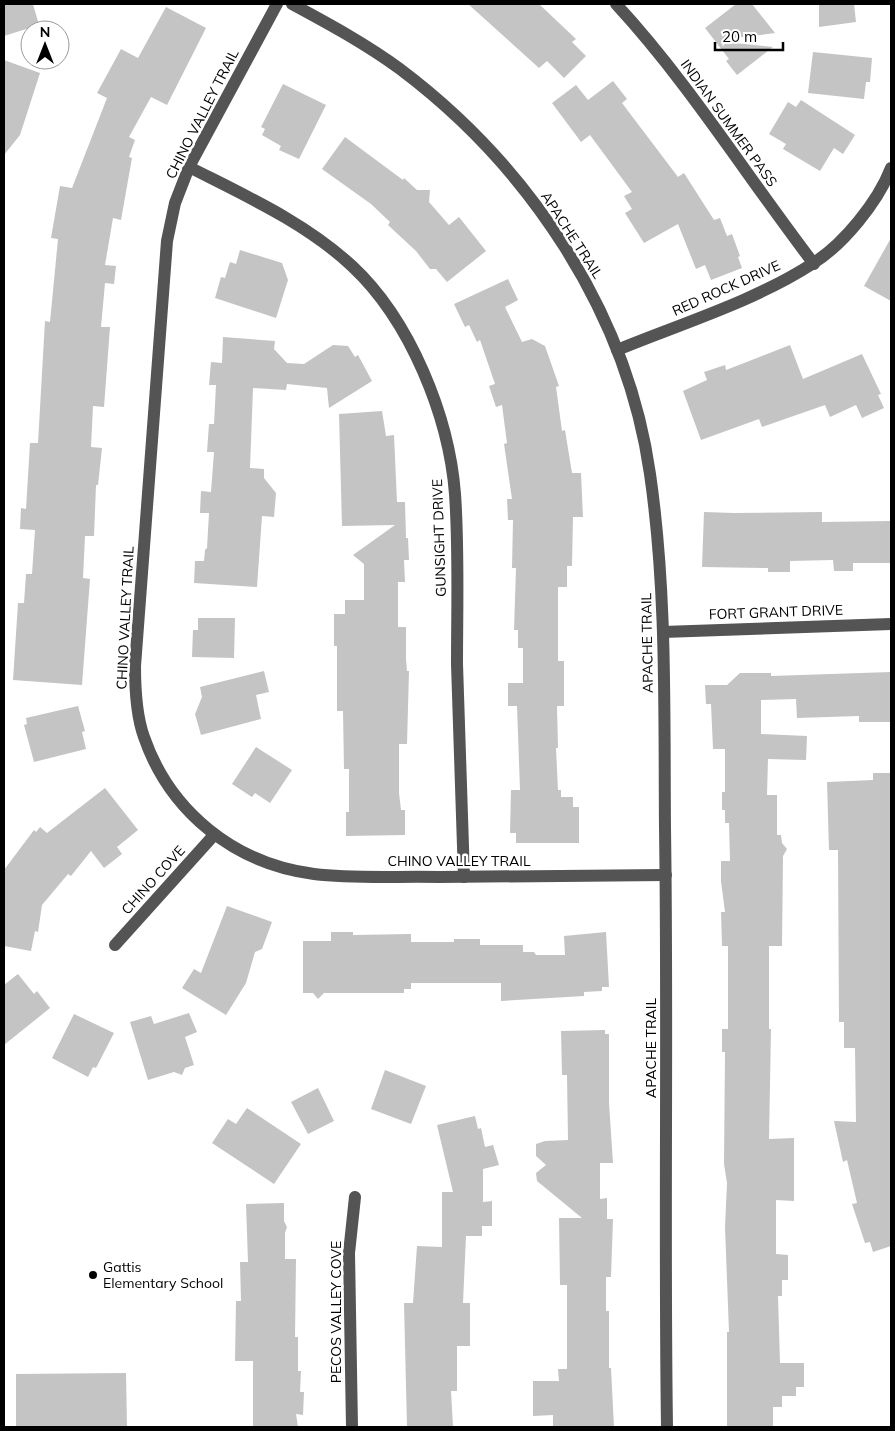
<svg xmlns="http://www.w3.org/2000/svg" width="895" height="1431" font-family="Mulish,sans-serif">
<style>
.building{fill:#c4c4c4}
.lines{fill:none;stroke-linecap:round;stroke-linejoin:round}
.minor{stroke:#545454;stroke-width:12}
.poi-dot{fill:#000;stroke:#fff;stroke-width:2}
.labels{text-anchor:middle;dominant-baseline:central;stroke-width:5;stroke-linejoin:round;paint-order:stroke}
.street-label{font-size:14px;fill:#000;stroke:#fff}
.poi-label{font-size:14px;fill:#000;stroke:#fff;text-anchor:start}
</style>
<rect width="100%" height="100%" fill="#fff"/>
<g class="building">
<path d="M 4,4 L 33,4 L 39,25 L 4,36 Z"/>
<path d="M 468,4 L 539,4 L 576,39 L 572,42 L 586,56 L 564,78 L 547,61 L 539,68 Z"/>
<path d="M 736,4 L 752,4 L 775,33 L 735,38 L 735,43 L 773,47 L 737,75 L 726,61 L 729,59 L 705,28 Z"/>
<path d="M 819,4 L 854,4 L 856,22 L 819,27 Z"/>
<path d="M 166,7 L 206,28 L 167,105 L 151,97 L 129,137 L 135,140 L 129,157 L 132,158 L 121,220 L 113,218 L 105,265 L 116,266 L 114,284 L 105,283 L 101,327 L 110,327 L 104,407 L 93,406 L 91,447 L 102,448 L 98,485 L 96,485 L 94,536 L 85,536 L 83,578 L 90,579 L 82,685 L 13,680 L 18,603 L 24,603 L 26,574 L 32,574 L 35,530 L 20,529 L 21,508 L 26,509 L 30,443 L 38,443 L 45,321 L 50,322 L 58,239 L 51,238 L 60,186 L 72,188 L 107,98 L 97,93 L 121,49 L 138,58 Z"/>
<path d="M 813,52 L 872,58 L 870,82 L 866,82 L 864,99 L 808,93 Z"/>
<path d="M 4,60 L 40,73 L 20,135 L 4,155 Z"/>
<path d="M 613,81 L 627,99 L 622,103 L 678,177 L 684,173 L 714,220 L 720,218 L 727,236 L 732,234 L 740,256 L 738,257 L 742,268 L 711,280 L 705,265 L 696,269 L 678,224 L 644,243 L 625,213 L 632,209 L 624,196 L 632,192 L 590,135 L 581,142 L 552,103 L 576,85 L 588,100 Z"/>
<path d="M 283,84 L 326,105 L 299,159 L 279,150 L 281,146 L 262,135 L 265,129 L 261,127 Z"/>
<path d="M 801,100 L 855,135 L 843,154 L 834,148 L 820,171 L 783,149 L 786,144 L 769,134 L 788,102 L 796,107 Z"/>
<path d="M 345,137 L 403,180 L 404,178 L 417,190 L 430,190 L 429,202 L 449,225 L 459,217 L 486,251 L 447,282 L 436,269 L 430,269 L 416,251 L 388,225 L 390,222 L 371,204 L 322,169 Z"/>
<path d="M 891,238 L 891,301 L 864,286 Z"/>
<path d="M 240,250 L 282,263 L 288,280 L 276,318 L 215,298 L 221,277 L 225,278 L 230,262 L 236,264 Z"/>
<path d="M 508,279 L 518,300 L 505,307 L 522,342 L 532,339 L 545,346 L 559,386 L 556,387 L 562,431 L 565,430 L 572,473 L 581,473 L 583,517 L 573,517 L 572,566 L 567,566 L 567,587 L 558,587 L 558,661 L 564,661 L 564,706 L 557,706 L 558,748 L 556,748 L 558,790 L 561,790 L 561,797 L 573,797 L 573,807 L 579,807 L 579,843 L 516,843 L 516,833 L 510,833 L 511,790 L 520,790 L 517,706 L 508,706 L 508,683 L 523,683 L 523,648 L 518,648 L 518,630 L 514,630 L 516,568 L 512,568 L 513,520 L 508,520 L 507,499 L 512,499 L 504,444 L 507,443 L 502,405 L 496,407 L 489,386 L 495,384 L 480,340 L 477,342 L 469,325 L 465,327 L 454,304 Z"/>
<path d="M 223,337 L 275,341 L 274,349 L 287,363 L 304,364 L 333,345 L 348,346 L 355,357 L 358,355 L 372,381 L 329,408 L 327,388 L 287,384 L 286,390 L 253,388 L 250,468 L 264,469 L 264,478 L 276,493 L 274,517 L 262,516 L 257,587 L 194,583 L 195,561 L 204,561 L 205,550 L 207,548 L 209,513 L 200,513 L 201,491 L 211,492 L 214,452 L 207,452 L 209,424 L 214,424 L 216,385 L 209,385 L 211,362 L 222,363 Z"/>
<path d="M 790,345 L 803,379 L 862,354 L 881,394 L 878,395 L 884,408 L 862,418 L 856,405 L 830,417 L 825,405 L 762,427 L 759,419 L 701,440 L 683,391 L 707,380 L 704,372 L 725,365 L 726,370 Z"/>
<path d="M 382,411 L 386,436 L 394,435 L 397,502 L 405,502 L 406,538 L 408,538 L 409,560 L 404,560 L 405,582 L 398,582 L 398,627 L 406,627 L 406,659 L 407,671 L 409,671 L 407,744 L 399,744 L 399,793 L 401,810 L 405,810 L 405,835 L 346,836 L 346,812 L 349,812 L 349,769 L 344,769 L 343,711 L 337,711 L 337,646 L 334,646 L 334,614 L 345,614 L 345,600 L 364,600 L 364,564 L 353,555 L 395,525 L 342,526 L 339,414 Z"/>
<path d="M 704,512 L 734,513 L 822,512 L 822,522 L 891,521 L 891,563 L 853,563 L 853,571 L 834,571 L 833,560 L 790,561 L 790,572 L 768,572 L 768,568 L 702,567 Z"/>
<path d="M 198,618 L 235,618 L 234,658 L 192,657 L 193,630 L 198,630 Z"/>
<path d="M 264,671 L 269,692 L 256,695 L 261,719 L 201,735 L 195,714 L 202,697 L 200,687 Z"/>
<path d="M 891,672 L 891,722 L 859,722 L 859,716 L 797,718 L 796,699 L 761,700 L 761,734 L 807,736 L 806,760 L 768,759 L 767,795 L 777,795 L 777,835 L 781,835 L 782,843 L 787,849 L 783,856 L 782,946 L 769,946 L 769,1029 L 771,1029 L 769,1139 L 794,1138 L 794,1201 L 776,1200 L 776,1254 L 788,1255 L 788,1280 L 782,1280 L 782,1296 L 778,1296 L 780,1363 L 804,1363 L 804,1387 L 796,1387 L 796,1396 L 782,1396 L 782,1407 L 773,1407 L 773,1427 L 727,1427 L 727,1332 L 729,1332 L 725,1227 L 727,1183 L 724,1164 L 725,1052 L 722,1052 L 722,1029 L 728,1029 L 728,946 L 722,946 L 721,912 L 725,912 L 721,881 L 721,861 L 730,861 L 729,823 L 725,823 L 725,810 L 722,810 L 722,792 L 725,792 L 725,749 L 713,749 L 711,704 L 706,704 L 705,685 L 727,685 L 740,673 L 771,673 L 771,676 Z"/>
<path d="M 78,706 L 85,731 L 82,732 L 86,749 L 34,762 L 24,725 L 27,724 L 26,718 Z"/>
<path d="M 256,747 L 292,770 L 270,803 L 255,793 L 252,797 L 232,784 Z"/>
<path d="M 873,773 L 891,773 L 891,1246 L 873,1252 L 870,1242 L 865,1243 L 852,1204 L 857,1203 L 847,1160 L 843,1162 L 834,1121 L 856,1122 L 855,1048 L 844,1048 L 844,1022 L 839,1022 L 838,850 L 829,850 L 827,782 L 873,780 Z"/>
<path d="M 105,788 L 138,830 L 117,847 L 122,854 L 104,868 L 91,851 L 71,876 L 68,874 L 42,905 L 38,932 L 35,931 L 31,951 L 4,946 L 4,870 L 34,830 L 36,832 L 40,827 L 47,833 Z"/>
<path d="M 227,906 L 272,922 L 262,949 L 255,952 L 246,983 L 226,1015 L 182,988 L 194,969 L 201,973 Z"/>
<path d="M 331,932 L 353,932 L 353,935 L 411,934 L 411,942 L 454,942 L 454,939 L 480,939 L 480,945 L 523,945 L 523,952 L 534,952 L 536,955 L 565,955 L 564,936 L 606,932 L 609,987 L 602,987 L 602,991 L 584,992 L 584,996 L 501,1001 L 501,983 L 411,983 L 411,989 L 404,989 L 404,993 L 324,993 L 318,999 L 313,993 L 303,993 L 303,941 L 331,941 Z"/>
<path d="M 18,974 L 34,994 L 37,991 L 50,1008 L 4,1045 L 4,985 Z"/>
<path d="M 189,1013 L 197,1032 L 185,1037 L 194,1065 L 185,1068 L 182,1075 L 174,1072 L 148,1080 L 130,1022 L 151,1016 L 154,1024 Z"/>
<path d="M 74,1014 L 114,1033 L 96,1068 L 93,1067 L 88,1077 L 52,1058 Z"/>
<path d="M 605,1030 L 605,1034 L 609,1034 L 609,1103 L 613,1163 L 600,1163 L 600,1199 L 607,1198 L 607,1219 L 613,1219 L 611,1277 L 606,1277 L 606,1311 L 609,1311 L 609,1368 L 611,1368 L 614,1427 L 553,1427 L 553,1415 L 533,1416 L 533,1381 L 559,1381 L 558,1369 L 567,1369 L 567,1285 L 560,1285 L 559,1218 L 582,1218 L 537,1181 L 536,1173 L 546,1165 L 536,1156 L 536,1144 L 545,1141 L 568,1140 L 567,1075 L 562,1075 L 561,1031 Z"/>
<path d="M 385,1070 L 426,1086 L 411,1124 L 371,1109 Z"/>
<path d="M 318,1088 L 334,1121 L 308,1134 L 291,1102 Z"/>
<path d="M 247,1108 L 301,1144 L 274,1184 L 212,1143 L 228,1119 L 236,1124 Z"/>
<path d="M 475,1116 L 478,1129 L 481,1128 L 485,1147 L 493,1145 L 499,1165 L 483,1169 L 483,1202 L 492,1201 L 492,1226 L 482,1226 L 482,1236 L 466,1236 L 463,1303 L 470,1303 L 470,1346 L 457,1346 L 457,1391 L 451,1391 L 453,1427 L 407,1427 L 404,1303 L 413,1303 L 417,1246 L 442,1247 L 442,1192 L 453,1192 L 437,1125 Z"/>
<path d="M 284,1203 L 284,1221 L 287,1227 L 285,1233 L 285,1259 L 296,1259 L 295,1337 L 298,1337 L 298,1371 L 301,1371 L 300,1392 L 304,1392 L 303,1415 L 296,1414 L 298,1427 L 253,1427 L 253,1361 L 235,1361 L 236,1301 L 241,1301 L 240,1262 L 248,1262 L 246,1204 Z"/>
<path d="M 126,1373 L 127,1427 L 16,1427 L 16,1374 Z"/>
</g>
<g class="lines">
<g class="minor">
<path d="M 277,4 L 189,167 L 175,203 L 167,241 L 135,666 C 135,690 136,715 144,737 C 170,812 235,864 314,874 C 355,879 398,876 439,877 C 514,877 590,876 666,875"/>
<path d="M 292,4 C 329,24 366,44 400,69 C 529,166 627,312 650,474 C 667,591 664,710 665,828 C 668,1028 664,1228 667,1427"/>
<path d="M 616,4 C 689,83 748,178 814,264"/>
<path d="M 189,167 C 246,196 306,223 352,266 C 410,320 449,416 455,494 C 459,550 457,608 457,664 C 459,735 462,806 464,877"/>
<path d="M 617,350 C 680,324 755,301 812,264 C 843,245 878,202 891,168"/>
<path d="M 663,632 L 891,624"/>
<path d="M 115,945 L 214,835"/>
<path d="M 352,1427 L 349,1253 L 355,1197"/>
</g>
</g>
<circle class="poi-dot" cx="93" cy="1275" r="5"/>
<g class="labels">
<g class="street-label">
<text transform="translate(202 114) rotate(-63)">CHINO VALLEY TRAIL</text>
<text transform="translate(729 123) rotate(54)">INDIAN SUMMER PASS</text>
<text transform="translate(572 235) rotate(57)">APACHE TRAIL</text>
<text transform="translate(726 288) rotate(-24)">RED ROCK DRIVE</text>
<text transform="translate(439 538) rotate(-92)">GUNSIGHT DRIVE</text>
<text transform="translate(776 612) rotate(-2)">FORT GRANT DRIVE</text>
<text transform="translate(125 618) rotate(-87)">CHINO VALLEY TRAIL</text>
<text transform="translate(647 643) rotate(-91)">APACHE TRAIL</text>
<text x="459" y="861">CHINO VALLEY TRAIL</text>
<text transform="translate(153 880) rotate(-48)">CHINO COVE</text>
<text transform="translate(651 1048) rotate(-90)">APACHE TRAIL</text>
<text transform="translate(336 1312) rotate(-90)">PECOS VALLEY COVE</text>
</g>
<g class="poi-label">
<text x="103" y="1267">Gattis<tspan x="103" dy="16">Elementary School</tspan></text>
</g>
</g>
<rect width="895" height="1431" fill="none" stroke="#000000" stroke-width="10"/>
<g transform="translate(45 45)"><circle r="24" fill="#ffffff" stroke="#999999"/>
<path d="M0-4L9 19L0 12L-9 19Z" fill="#000000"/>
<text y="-8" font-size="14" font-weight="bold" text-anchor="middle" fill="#000000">N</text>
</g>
<path d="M715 42v8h68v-8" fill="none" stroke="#000000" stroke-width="2.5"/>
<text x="722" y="42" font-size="15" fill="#000000" stroke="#ffffff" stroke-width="4" paint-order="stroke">20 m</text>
</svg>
